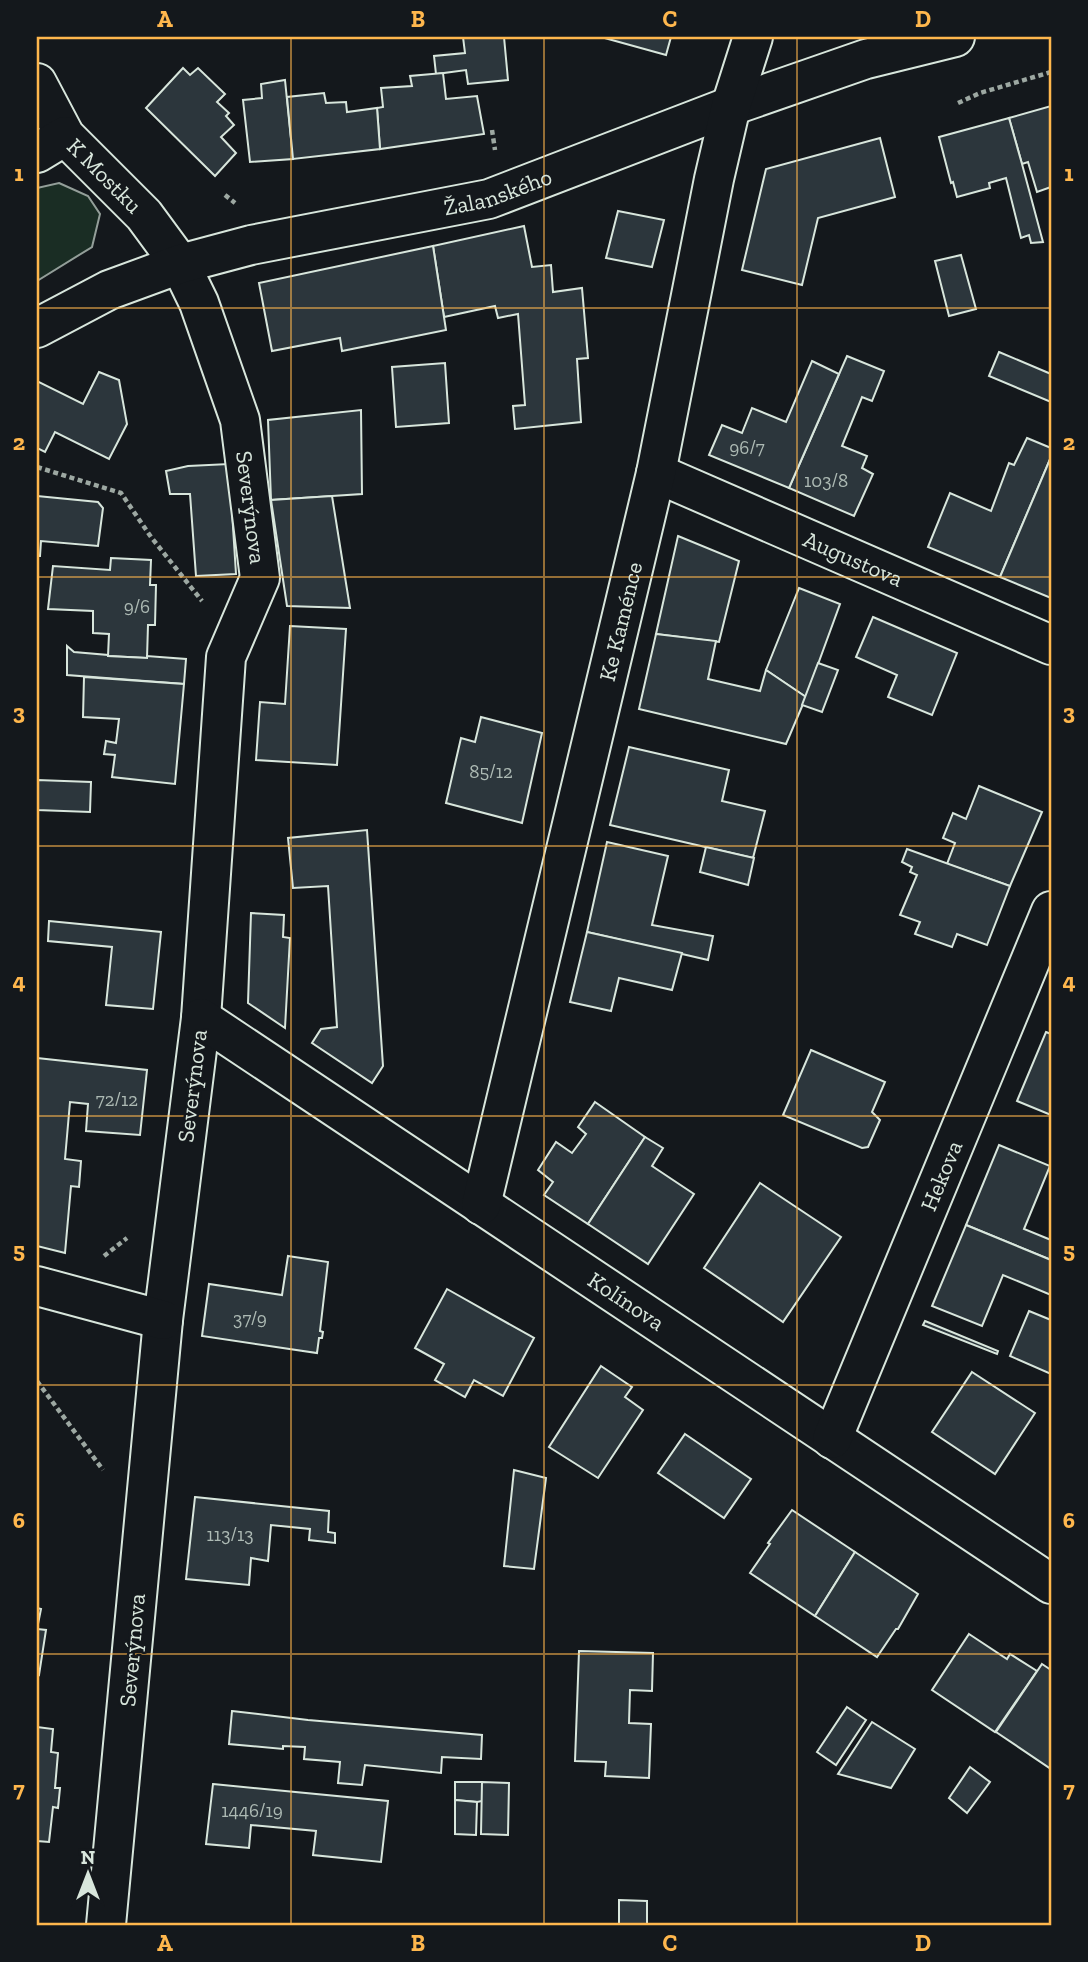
<svg xmlns="http://www.w3.org/2000/svg" width="1088" height="1962" font-family="'Zilla Slab',serif">
<style>
.green{fill:#1a2d24;stroke:#939e99;stroke-width:2}
.building{fill:#2c363c;stroke:#d8e6dc;stroke-width:2}
.lines{fill:none;stroke-linecap:round;stroke-linejoin:round}
.minor-casing{stroke:#d8e6dc;stroke-width:42}
.path{stroke:#9da8a2;stroke-width:4.5;stroke-dasharray:5 3.5;stroke-linecap:butt}
.minor{stroke:#14181c;stroke-width:38}
.grid{fill:none;stroke:#ffb74d;stroke-width:2;stroke-opacity:0.55}
.labels{text-anchor:middle;dominant-baseline:central;stroke-width:5;stroke-linejoin:round;paint-order:stroke}
.number-label{font-size:19px;fill:#adbab4}
.street-label{font-size:23px;fill:#d8e6dc;stroke:#14181c}
.neatline{fill:none;stroke:#ffb74d;stroke-width:2.5}
.grid-label{font-size:23px;text-anchor:middle;font-weight:bold;fill:#ffb74d}
</style>
<rect width="100%" height="100%" fill="#14181c"/>
<path class="green" d="M 59,183 L 88,196 L 100,214 L 92,247 L 37,281 L 37,188 Z"/>
<g class="building">
<path d="M 463,37 L 504,37 L 508,80 L 468,84 L 466,70 L 436,74 L 434,56 L 465,53 Z"/>
<path d="M 601,37 L 671,37 L 666,55 Z"/>
<path d="M 183,68 L 190,75 L 198,68 L 225,94 L 217,102 L 229,113 L 226,116 L 234,125 L 221,137 L 236,153 L 215,176 L 146,108 Z"/>
<path d="M 443,73 L 446,99 L 477,96 L 484,134 L 380,149 L 377,108 L 383,107 L 381,88 L 412,86 L 410,76 Z"/>
<path d="M 285,80 L 293,159 L 250,162 L 243,100 L 262,98 L 261,84 Z"/>
<path d="M 324,93 L 326,103 L 346,102 L 347,112 L 377,108 L 380,149 L 293,159 L 287,97 Z"/>
<path d="M 1051,106 L 1051,187 L 1037,192 L 1028,162 L 1022,164 L 1009,118 Z"/>
<path d="M 1009,118 L 1022,164 L 1043,242 L 1031,243 L 1029,235 L 1021,238 L 1006,178 L 989,183 L 990,188 L 957,197 L 953,182 L 951,183 L 939,137 Z"/>
<path d="M 880,138 L 895,197 L 818,218 L 802,285 L 742,270 L 766,169 Z"/>
<path d="M 618,211 L 664,220 L 652,267 L 606,258 Z"/>
<path d="M 524,226 L 532,267 L 551,265 L 553,292 L 582,288 L 588,358 L 577,359 L 581,422 L 515,429 L 513,406 L 525,405 L 518,314 L 498,318 L 495,306 L 444,317 L 433,246 Z"/>
<path d="M 433,246 L 446,330 L 342,351 L 340,338 L 272,351 L 259,283 Z"/>
<path d="M 961,255 L 976,309 L 949,316 L 935,261 Z"/>
<path d="M 999,352 L 1051,374 L 1051,402 L 989,376 Z"/>
<path d="M 847,356 L 884,371 L 872,401 L 862,397 L 842,446 L 867,456 L 862,468 L 873,474 L 854,516 L 789,488 Z"/>
<path d="M 812,361 L 839,374 L 789,488 L 709,455 L 722,425 L 742,433 L 752,408 L 786,422 Z"/>
<path d="M 445,363 L 449,423 L 396,427 L 392,367 Z"/>
<path d="M 99,372 L 119,380 L 127,424 L 109,459 L 55,432 L 45,452 L 37,448 L 37,381 L 83,404 Z"/>
<path d="M 361,410 L 362,494 L 271,500 L 268,420 Z"/>
<path d="M 1027,438 L 1051,448 L 1051,457 L 1000,577 L 928,547 L 950,493 L 991,511 L 1009,463 L 1014,465 Z"/>
<path d="M 1051,457 L 1051,598 L 1000,577 Z"/>
<path d="M 229,464 L 236,574 L 196,576 L 190,494 L 170,494 L 166,471 L 188,466 Z"/>
<path d="M 37,496 L 98,502 L 103,508 L 98,546 L 41,541 L 40,556 L 37,556 Z"/>
<path d="M 332,496 L 350,608 L 287,606 L 271,500 Z"/>
<path d="M 678,536 L 739,561 L 719,642 L 656,634 Z"/>
<path d="M 111,558 L 151,560 L 150,585 L 156,585 L 155,625 L 148,625 L 147,658 L 108,656 L 109,634 L 93,633 L 93,611 L 48,609 L 53,566 L 110,570 Z"/>
<path d="M 799,588 L 840,604 L 806,697 L 766,670 Z"/>
<path d="M 873,617 L 957,653 L 932,715 L 888,697 L 897,675 L 856,657 Z"/>
<path d="M 290,626 L 346,629 L 337,765 L 256,760 L 260,702 L 285,704 Z"/>
<path d="M 656,634 L 716,641 L 708,679 L 760,691 L 766,670 L 806,697 L 786,744 L 639,709 Z"/>
<path d="M 67,646 L 74,652 L 108,655 L 108,656 L 147,658 L 147,656 L 186,659 L 184,684 L 67,675 Z"/>
<path d="M 818,663 L 838,670 L 822,712 L 802,705 Z"/>
<path d="M 84,677 L 184,684 L 175,784 L 112,777 L 115,755 L 104,754 L 106,741 L 116,743 L 119,719 L 83,717 Z"/>
<path d="M 481,717 L 542,733 L 522,823 L 446,803 L 461,738 L 475,742 Z"/>
<path d="M 629,747 L 729,770 L 722,801 L 765,811 L 753,858 L 610,825 Z"/>
<path d="M 37,780 L 91,782 L 90,812 L 37,810 Z"/>
<path d="M 979,786 L 1042,812 L 1010,886 L 947,864 L 955,843 L 943,838 L 953,813 L 966,819 Z"/>
<path d="M 367,830 L 383,1066 L 372,1083 L 312,1043 L 321,1029 L 337,1027 L 328,886 L 293,888 L 288,838 Z"/>
<path d="M 607,842 L 668,856 L 652,925 L 713,936 L 708,960 L 587,932 Z"/>
<path d="M 706,847 L 754,858 L 748,885 L 700,872 Z"/>
<path d="M 907,849 L 1010,886 L 987,945 L 957,934 L 952,947 L 915,934 L 920,922 L 900,915 L 917,875 L 910,872 L 912,867 L 902,862 Z"/>
<path d="M 251,913 L 284,915 L 283,937 L 290,938 L 285,1028 L 248,1003 Z"/>
<path d="M 49,921 L 161,932 L 153,1009 L 106,1005 L 112,947 L 48,941 Z"/>
<path d="M 587,932 L 682,953 L 672,990 L 619,978 L 611,1011 L 570,1002 Z"/>
<path d="M 1046,1032 L 1051,1034 L 1051,1115 L 1017,1101 Z"/>
<path d="M 811,1050 L 885,1082 L 872,1112 L 880,1120 L 868,1147 L 862,1148 L 783,1115 Z"/>
<path d="M 37,1058 L 147,1070 L 140,1135 L 86,1131 L 88,1104 L 70,1102 L 65,1159 L 81,1161 L 79,1187 L 71,1186 L 65,1253 L 37,1246 Z"/>
<path d="M 595,1102 L 645,1137 L 588,1224 L 544,1195 L 553,1182 L 538,1170 L 556,1142 L 572,1153 L 586,1134 L 578,1127 Z"/>
<path d="M 645,1137 L 663,1148 L 652,1166 L 694,1194 L 648,1264 L 588,1224 Z"/>
<path d="M 999,1145 L 1050,1166 L 1024,1229 L 1051,1240 L 1051,1260 L 966,1225 Z"/>
<path d="M 760,1183 L 841,1237 L 783,1322 L 704,1268 Z"/>
<path d="M 966,1225 L 1051,1260 L 1051,1295 L 1003,1275 L 982,1326 L 932,1306 Z"/>
<path d="M 288,1256 L 328,1262 L 320,1331 L 323,1332 L 322,1338 L 319,1338 L 317,1353 L 202,1336 L 209,1284 L 282,1295 Z"/>
<path d="M 447,1289 L 534,1338 L 503,1396 L 474,1380 L 465,1397 L 435,1380 L 444,1364 L 415,1348 Z"/>
<path d="M 1029,1311 L 1051,1320 L 1051,1374 L 1010,1356 Z"/>
<path d="M 925,1321 L 998,1351 L 997,1354 L 923,1325 Z"/>
<path d="M 601,1366 L 632,1387 L 625,1397 L 643,1410 L 598,1478 L 549,1447 Z"/>
<path d="M 972,1372 L 1035,1413 L 995,1474 L 932,1432 Z"/>
<path d="M 685,1434 L 751,1479 L 724,1518 L 658,1473 Z"/>
<path d="M 514,1470 L 546,1478 L 534,1569 L 504,1566 Z"/>
<path d="M 195,1497 L 329,1511 L 328,1532 L 335,1533 L 335,1543 L 309,1540 L 310,1529 L 271,1525 L 268,1561 L 251,1558 L 249,1585 L 186,1579 Z"/>
<path d="M 792,1510 L 855,1552 L 815,1616 L 750,1573 L 770,1544 L 768,1543 Z"/>
<path d="M 855,1552 L 918,1594 L 898,1629 L 896,1629 L 877,1657 L 815,1616 Z"/>
<path d="M 37,1608 L 41,1609 L 37,1629 L 46,1630 L 39,1675 L 37,1674 Z"/>
<path d="M 969,1634 L 1007,1659 L 1010,1654 L 1037,1671 L 995,1732 L 932,1690 Z"/>
<path d="M 579,1651 L 653,1653 L 652,1691 L 630,1690 L 629,1723 L 651,1724 L 649,1778 L 605,1776 L 606,1762 L 575,1761 Z"/>
<path d="M 1042,1664 L 1051,1670 L 1051,1769 L 996,1732 Z"/>
<path d="M 847,1707 L 866,1720 L 836,1765 L 817,1752 Z"/>
<path d="M 232,1711 L 308,1720 L 482,1735 L 481,1759 L 442,1757 L 441,1773 L 365,1765 L 362,1785 L 338,1783 L 340,1762 L 304,1759 L 305,1747 L 283,1746 L 283,1749 L 229,1744 Z"/>
<path d="M 872,1722 L 915,1749 L 891,1788 L 838,1774 Z"/>
<path d="M 37,1727 L 53,1729 L 51,1752 L 58,1753 L 55,1788 L 60,1788 L 58,1808 L 53,1807 L 49,1842 L 37,1841 Z"/>
<path d="M 970,1767 L 990,1782 L 967,1813 L 949,1798 Z"/>
<path d="M 455,1782 L 482,1782 L 482,1801 L 477,1802 L 455,1800 Z"/>
<path d="M 482,1782 L 509,1783 L 508,1835 L 481,1834 Z"/>
<path d="M 213,1784 L 388,1801 L 381,1862 L 313,1855 L 316,1831 L 251,1825 L 249,1848 L 206,1844 Z"/>
<path d="M 455,1800 L 477,1802 L 476,1835 L 455,1834 Z"/>
<path d="M 619,1900 L 647,1901 L 647,1925 L 619,1925 Z"/>
</g>
<g class="lines">
<defs>
<g id="minor">
<path id="s1" d="M 37,83 L 65,136 L 144,215 L 180,264 L 199,303 L 240,420 L 260,578 L 226,657 L 201,1018 L 163,1320 L 106,1925"/>
<path d="M 37,153 L 65,136"/>
<path id="s2" d="M 37,328 L 109,290 L 180,264 L 251,245 L 489,199 L 731,106 L 866,59 L 955,37"/>
<path id="s3" d="M 656,473 L 1051,645"/>
<path id="s4" d="M 201,1018 L 1051,1584"/>
<path id="s5" d="M 481,1205 L 656,473 L 714,179 L 731,106 L 753,37"/>
<path d="M 37,1286 L 163,1320"/>
<path id="s6" d="M 832,1439 L 1051,911"/>
</g>
</defs>
<use href="#minor" class="minor-casing"/>
<g class="path">
<path d="M 958,103 L 980,93 L 1051,72"/>
<path d="M 492,130 L 495,150"/>
<path d="M 225,195 L 235,203"/>
<path d="M 37,467 L 121,493 L 151,537 L 202,601"/>
<path d="M 104,1256 L 127,1238"/>
<path d="M 37,1381 L 103,1470"/>
</g>
<use href="#minor" class="minor"/>
</g>
<path class="grid" d="M 291,37 L 291,1925M 544,37 L 544,1925M 797,37 L 797,1925M 37,308 L 1051,308M 37,577 L 1051,577M 37,846 L 1051,846M 37,1116 L 1051,1116M 37,1385 L 1051,1385M 37,1654 L 1051,1654"/>
<g class="labels">
<g class="number-label">
<text x="747" y="447">96/7</text>
<text x="826" y="480">103/8</text>
<text x="137" y="606">9/6</text>
<text x="491" y="771">85/12</text>
<text x="117" y="1099">72/12</text>
<text x="250" y="1318">37/9</text>
<text x="230" y="1534">113/13</text>
<text x="252" y="1810">1446/19</text>
</g>
<g class="street-label">
<text stroke="none"><textPath href="#s1" startOffset="116">K Mostku</textPath></text>
<text stroke="none"><textPath href="#s2" startOffset="483">Žalanského</textPath></text>
<text stroke="none"><textPath href="#s1" startOffset="488">Severýnova</textPath></text>
<text stroke="none"><textPath href="#s3" startOffset="215">Augustova</textPath></text>
<text stroke="none"><textPath href="#s5" startOffset="600">Ke Kaménce</textPath></text>
<text transform="translate(192 1086) rotate(-83)">Severýnova</text>
<text stroke="none"><textPath href="#s6" startOffset="285">Hekova</textPath></text>
<text stroke="none"><textPath href="#s4" startOffset="511">Kolínova</textPath></text>
<text transform="translate(132 1650) rotate(-85)">Severýnova</text>
</g>
</g>
<rect width="1088" height="1962" fill="none" stroke="#14181c" stroke-width="77"/>
<g transform="translate(88 1874)" stroke="#14181c" stroke-width="5" paint-order="stroke">
<path d="M0-5L12 26L0 18L-12 26Z" fill="#d8e6dc"/>
<text y="-10" font-size="19" font-weight="bold" text-anchor="middle" fill="#d8e6dc">N</text>
</g>
<rect x="38" y="38" width="1012" height="1886" class="neatline"/>
<g class="grid-label">
<text x="165" y="27">A</text>
<text x="418" y="27">B</text>
<text x="670" y="27">C</text>
<text x="923" y="27">D</text>
<text x="19" y="181">1</text>
<text x="1069" y="181">1</text>
<text x="19" y="450">2</text>
<text x="1069" y="450">2</text>
<text x="19" y="720">3</text>
<text x="1069" y="720">3</text>
<text x="19" y="989">4</text>
<text x="1069" y="989">4</text>
<text x="19" y="1258">5</text>
<text x="1069" y="1258">5</text>
<text x="19" y="1528">6</text>
<text x="1069" y="1528">6</text>
<text x="19" y="1797">7</text>
<text x="1069" y="1797">7</text>
<text x="165" y="1951">A</text>
<text x="418" y="1951">B</text>
<text x="670" y="1951">C</text>
<text x="923" y="1951">D</text>
</g>
</svg>
